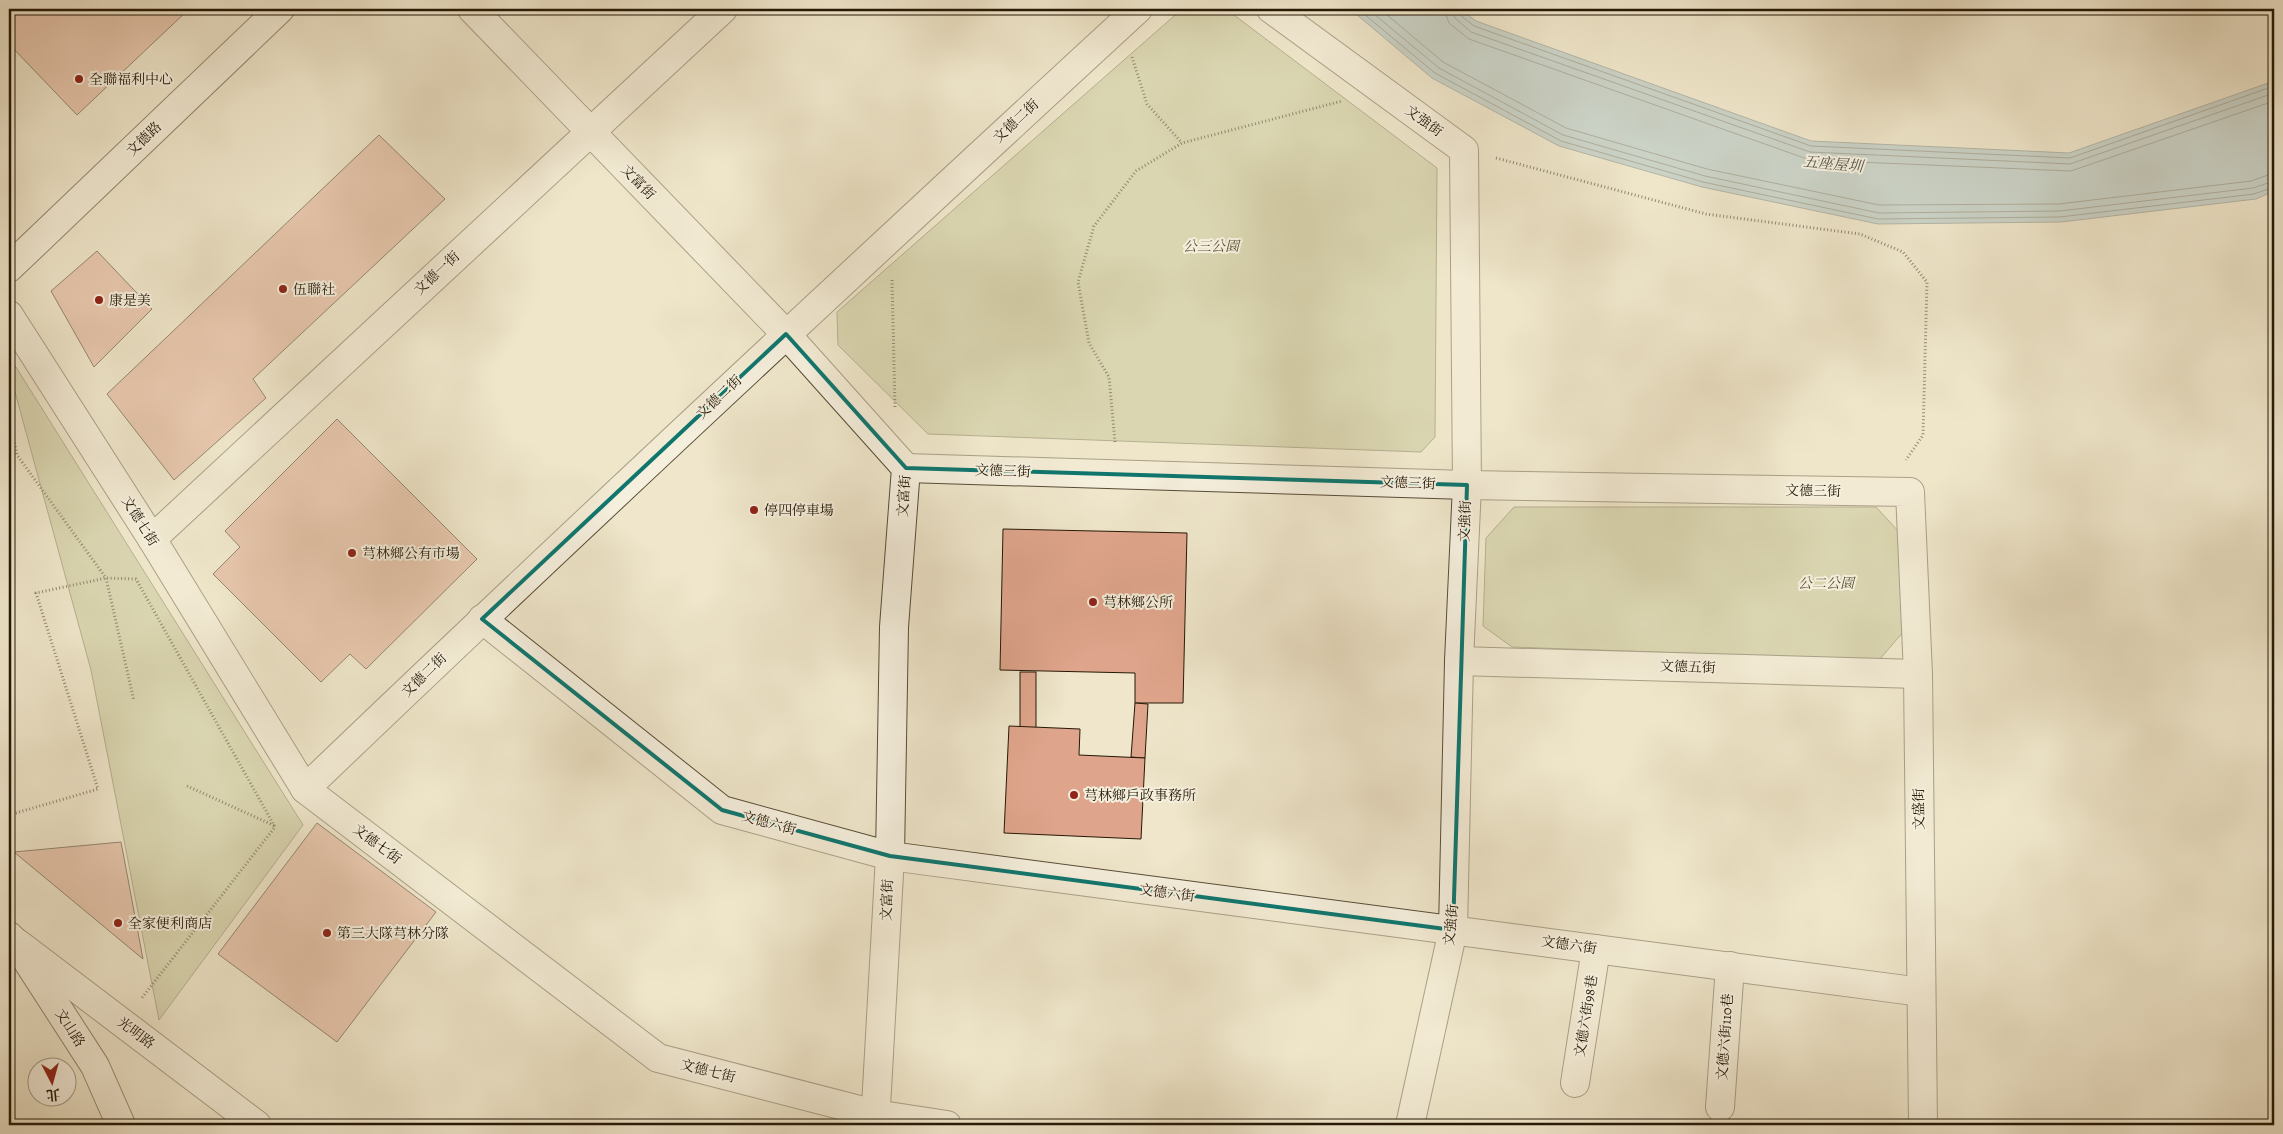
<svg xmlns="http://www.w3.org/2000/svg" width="2283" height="1134" font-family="Alegreya,'Noto Serif TC',serif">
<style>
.green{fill:#c0c392;stroke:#726e4c}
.water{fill:#a0bcc3;stroke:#6f7a77}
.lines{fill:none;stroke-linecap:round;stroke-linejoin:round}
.shore{stroke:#626a64;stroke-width:1}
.building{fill:#dfa58c;stroke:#251806}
.street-casing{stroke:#584c37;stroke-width:30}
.secondary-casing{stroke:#251806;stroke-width:30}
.path{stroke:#251806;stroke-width:3;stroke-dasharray:1 2.5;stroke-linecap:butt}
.street{stroke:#f5efdd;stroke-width:28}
.secondary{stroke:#f5efdd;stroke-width:28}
.marked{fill:none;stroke:#0f766e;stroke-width:4;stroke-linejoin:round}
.poi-dot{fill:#8f2418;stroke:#f5efdd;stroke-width:2}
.labels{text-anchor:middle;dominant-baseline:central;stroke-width:4;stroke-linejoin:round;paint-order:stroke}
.poi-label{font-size:14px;fill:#251806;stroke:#f5efdd;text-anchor:start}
.street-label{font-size:14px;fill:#251806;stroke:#f5efdd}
.park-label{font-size:14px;font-style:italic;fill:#5b5437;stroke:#f5efdd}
.water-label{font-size:15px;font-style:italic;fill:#505148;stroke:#f5efdd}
</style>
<rect width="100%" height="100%" fill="#efe6cb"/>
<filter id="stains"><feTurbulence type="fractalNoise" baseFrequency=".004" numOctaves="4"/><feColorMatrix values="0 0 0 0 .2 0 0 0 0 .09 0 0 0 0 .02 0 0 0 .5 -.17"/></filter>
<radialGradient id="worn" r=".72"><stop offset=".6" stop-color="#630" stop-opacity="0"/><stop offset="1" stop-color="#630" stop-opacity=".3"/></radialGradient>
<g class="green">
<path d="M 1182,9 L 1226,9 L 1437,168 L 1435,437 L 1421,452 L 928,434 L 838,345 L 837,312 Z"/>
<path d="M 9,356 L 303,825 L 159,1020 L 91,670 L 9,370 Z"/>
<path d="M 1514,507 L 1876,507 L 1900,533 L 1904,631 L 1879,660 L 1512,647 L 1483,626 L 1486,538 Z"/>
</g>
<path class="water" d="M 1350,9 L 1460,9 L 1476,21 L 1811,141 L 2069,153 L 2274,81 L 2274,191 L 2256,199 L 2061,222 L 1878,224 L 1702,187 L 1559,146 L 1432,78 Z"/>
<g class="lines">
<g class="shore">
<path d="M 1358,9 L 1435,73 L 1561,141 L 1703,182 L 1878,219 L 2060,217 L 2254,194 L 2274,187"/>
<path d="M 1368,9 L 1439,68 L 1563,135 L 1705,176 L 1879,213 L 2060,211 L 2253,188 L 2274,181"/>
<path d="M 1380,9 L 1443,62 L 1566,128 L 1707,169 L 1879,205 L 2059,204 L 2251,181 L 2274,173"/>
<path d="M 1444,9 L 1449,23 L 1469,39 L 1810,160 L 2071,171 L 2274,101"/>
<path d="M 1451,9 L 1455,18 L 1471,32 L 1810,152 L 2070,164 L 2274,93"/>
<path d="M 1458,9 L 1459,14 L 1474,26 L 1811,146 L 2070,158 L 2274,86"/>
</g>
</g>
<g class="building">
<path d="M 17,9 L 189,9 L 77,115 L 9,44 L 9,16 Z"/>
<path d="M 379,135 L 445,199 L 253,379 L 266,398 L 174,480 L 107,394 Z"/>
<path d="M 97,251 L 152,309 L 94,367 L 51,291 Z"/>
<path d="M 337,419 L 477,559 L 366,669 L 350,654 L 321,682 L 213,574 L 240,547 L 225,531 Z"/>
<path d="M 1003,529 L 1187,533 L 1183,703 L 1135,703 L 1135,673 L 1000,670 Z"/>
<rect x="1020" y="672" width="16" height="56"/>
<path d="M 1135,703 L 1148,704 L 1145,758 L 1131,757 Z"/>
<path d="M 1009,726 L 1080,729 L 1079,755 L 1145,758 L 1141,839 L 1004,833 Z"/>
<path d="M 317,823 L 436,912 L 337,1042 L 218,954 Z"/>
<path d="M 121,842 L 143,959 L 14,852 Z"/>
</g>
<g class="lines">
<defs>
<g id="street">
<path d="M 472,9 L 786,334 L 906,468 L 894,627 L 890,856 L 875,1125"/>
<path d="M 1271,9 L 1464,150 L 1467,485 L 1459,661 L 1453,930 L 1410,1125"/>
<path d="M 9,315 L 152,539 L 305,789 L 658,1058 L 875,1114 L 947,1125"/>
<path d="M 906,468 L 1467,485 L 1910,492 L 1918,674 L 1923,1125"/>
<path d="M 152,539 L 723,9"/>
<path d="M 482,619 L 722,810 L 890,856 L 1921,992"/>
<path d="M 1459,661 L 1918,674"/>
<path d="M 305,789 C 579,526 858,267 1138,9"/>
<path d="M 17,943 L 257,1125"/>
<path d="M 1575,1083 L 1596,949"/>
<path d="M 1720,1107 L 1730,966"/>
</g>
<g id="secondary">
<path d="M 9,268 L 280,9"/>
<path d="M 9,936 L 15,942 L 95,1066 L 121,1125"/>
</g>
</defs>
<use href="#street" class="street-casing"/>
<use href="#secondary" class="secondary-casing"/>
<g class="path">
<path d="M 1132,57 L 1147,104 L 1182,143"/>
<path d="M 1496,158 L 1706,214 L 1860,234 L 1903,252 L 1927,282 L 1923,435 L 1906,460"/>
<path d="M 892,280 L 895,408"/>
<path d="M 9,419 L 17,455 L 106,578 L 134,701"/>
<path d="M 1115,442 L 1109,377 L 1089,343 L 1078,282 L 1094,226 L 1136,171 L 1182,143 L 1342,101"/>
<path d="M 187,786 L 275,826"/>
<path d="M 9,815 L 98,789 L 36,593 L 106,578 L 136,579 L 275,827 L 141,999"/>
</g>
<use href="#street" class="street"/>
<use href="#secondary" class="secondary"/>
</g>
<path d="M0 0H2283V1134H0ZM 786,334 L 906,468 L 1467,485 L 1453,930 L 890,856 L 722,810 L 482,619 Z" fill="#efe6cb" fill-opacity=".55" fill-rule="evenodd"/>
<path class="marked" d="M 786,334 L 906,468 L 1467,485 L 1453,930 L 890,856 L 722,810 L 482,619 Z"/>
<g class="poi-dot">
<circle cx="79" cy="79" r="5"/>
<circle cx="283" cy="289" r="5"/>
<circle cx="99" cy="300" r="5"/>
<circle cx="754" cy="510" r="5"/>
<circle cx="352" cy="553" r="5"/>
<circle cx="1093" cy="602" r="5"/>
<circle cx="1074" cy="795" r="5"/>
<circle cx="118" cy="923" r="5"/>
<circle cx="327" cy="933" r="5"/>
</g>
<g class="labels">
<g class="poi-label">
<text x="89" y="79">全聯福利中心</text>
<text x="293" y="289">伍聯社</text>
<text x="109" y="300">康是美</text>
<text x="764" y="510">停四停車場</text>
<text x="362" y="553">芎林鄉公有市場</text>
<text x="1103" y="602">芎林鄉公所</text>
<text x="1084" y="795">芎林鄉戶政事務所</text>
<text x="128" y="923">全家便利商店</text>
<text x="337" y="933">第三大隊芎林分隊</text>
</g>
<g class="street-label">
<text transform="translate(1016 121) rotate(-43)">文德二街</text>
<text transform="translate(1424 121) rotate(36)">文強街</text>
<text transform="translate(144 139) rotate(-44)">文德路</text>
<text transform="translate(638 182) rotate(46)">文富街</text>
<text transform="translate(437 273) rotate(-43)">文德一街</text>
<text transform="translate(719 397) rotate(-43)">文德二街</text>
<text transform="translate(1003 471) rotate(2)">文德三街</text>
<text transform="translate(1408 483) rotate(2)">文德三街</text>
<text transform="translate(1813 491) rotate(1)">文德三街</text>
<text transform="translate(904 496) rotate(-86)">文富街</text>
<text transform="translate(140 521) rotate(58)">文德七街</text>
<text transform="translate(1465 521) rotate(-88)">文強街</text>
<text transform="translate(1688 667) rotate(2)">文德五街</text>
<text transform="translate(424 675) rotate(-44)">文德二街</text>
<text transform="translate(1919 809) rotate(-91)">文盛街</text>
<text transform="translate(769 823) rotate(15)">文德六街</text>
<text transform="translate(377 844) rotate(37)">文德七街</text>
<text transform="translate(1167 893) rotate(7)">文德六街</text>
<text transform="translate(887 900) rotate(-87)">文富街</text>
<text transform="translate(1451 925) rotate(-84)">文強街</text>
<text transform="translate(1569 945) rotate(8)">文德六街</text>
<text transform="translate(1586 1016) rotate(-81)">文德六街98巷</text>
<text transform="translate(70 1028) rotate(57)">文山路</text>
<text transform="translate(136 1033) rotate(37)">光明路</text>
<text transform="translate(1725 1037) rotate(-86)">文德六街110巷</text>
<text transform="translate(708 1071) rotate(14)">文德七街</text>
</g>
<g class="park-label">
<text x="1211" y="246">公三公園</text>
<text x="1826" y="583">公二公園</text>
</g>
<g class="water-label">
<text transform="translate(1833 164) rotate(5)">五座屋圳</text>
</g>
</g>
<rect width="2283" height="1134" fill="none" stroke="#efe6cb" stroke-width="30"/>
<rect x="10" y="10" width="2263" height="1114" fill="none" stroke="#251806" stroke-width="2.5"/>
<rect x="15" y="15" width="2253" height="1104" fill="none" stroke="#251806"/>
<g transform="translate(52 1082) rotate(174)"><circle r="24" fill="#f5efdd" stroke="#a29987"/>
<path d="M0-4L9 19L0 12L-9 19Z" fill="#8f2418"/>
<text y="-8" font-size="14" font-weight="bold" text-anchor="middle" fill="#251806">北</text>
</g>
<rect width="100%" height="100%" filter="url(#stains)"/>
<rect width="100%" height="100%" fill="url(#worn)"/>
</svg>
